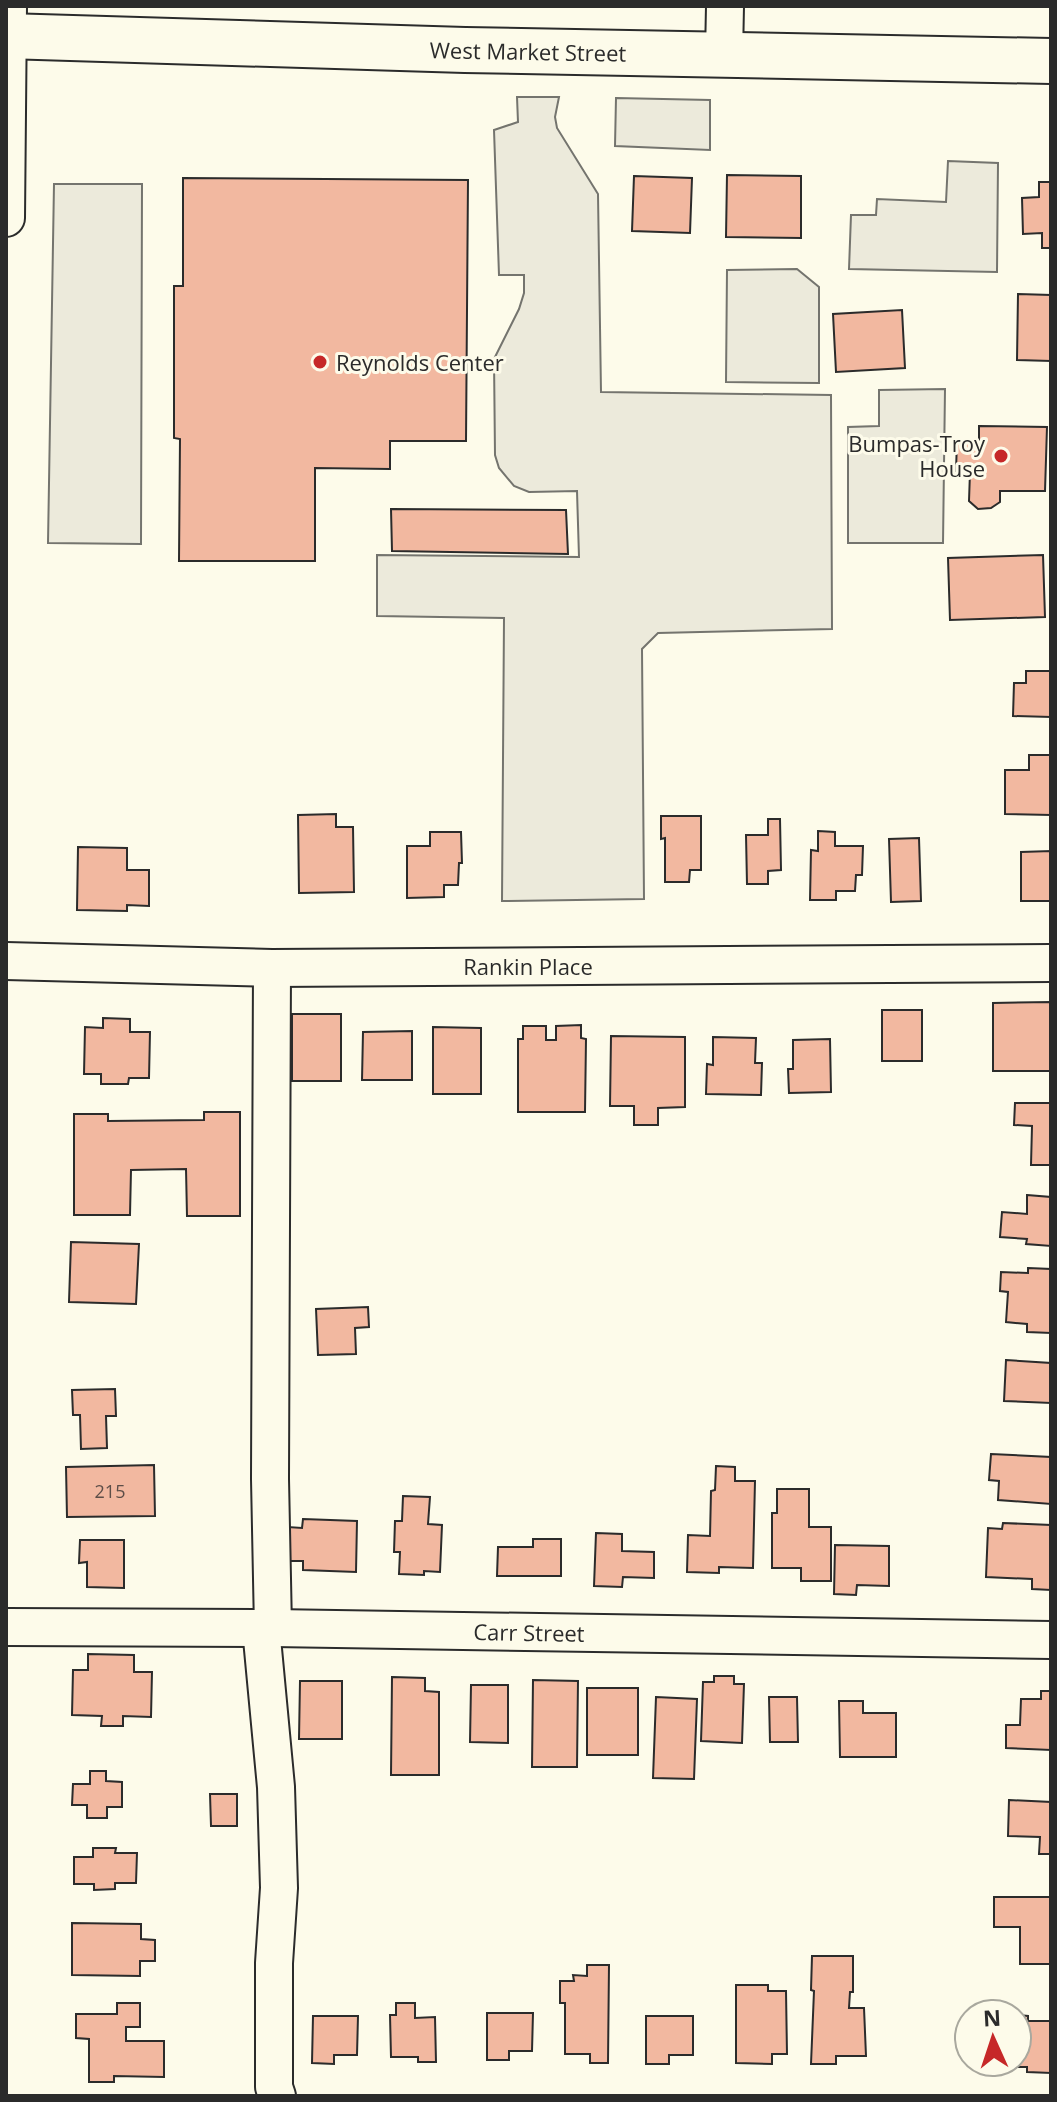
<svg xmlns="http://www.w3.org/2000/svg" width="1057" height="2102" font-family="'Open Sans',sans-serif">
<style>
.parking{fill:#eceadb;stroke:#74746e;stroke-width:2}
.building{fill:#f2b8a0;stroke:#2b2b2b;stroke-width:2}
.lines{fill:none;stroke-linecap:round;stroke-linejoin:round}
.minor-casing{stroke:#2b2b2b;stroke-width:40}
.major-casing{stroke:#2b2b2b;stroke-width:48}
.minor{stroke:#fdfbea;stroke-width:36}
.major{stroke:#fdfbea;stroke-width:44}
.poi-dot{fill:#c62828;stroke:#fdfbea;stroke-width:3}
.labels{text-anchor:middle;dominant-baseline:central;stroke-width:6;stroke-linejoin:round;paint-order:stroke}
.number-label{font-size:18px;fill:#5d4e48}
.street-label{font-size:22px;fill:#2b2b2b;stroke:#fdfbea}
.poi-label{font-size:22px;fill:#2b2b2b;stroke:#fdfbea;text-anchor:start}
</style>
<rect width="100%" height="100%" fill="#fdfbea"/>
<g class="parking">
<path d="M 517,97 L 559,97 L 555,117 L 557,128 L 598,194 L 601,392 L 831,395 L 832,629 L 658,633 L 642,649 L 644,899 L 502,901 L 504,618 L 377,616 L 377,555 L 579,557 L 577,491 L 529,492 L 514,486 L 499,468 L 495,455 L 494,359 L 519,309 L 524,293 L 524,275 L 499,275 L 494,130 L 518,122 Z"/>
<path d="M 616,98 L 710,100 L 710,150 L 615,146 Z"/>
<path d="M 948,161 L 998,163 L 997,272 L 849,269 L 851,215 L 876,215 L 877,199 L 946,202 Z"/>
<path d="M 54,184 L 142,184 L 141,544 L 48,543 Z"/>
<path d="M 797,269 L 819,287 L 819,383 L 726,382 L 727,270 Z"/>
<path d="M 945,389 L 943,543 L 848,543 L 848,427 L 879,426 L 879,390 Z"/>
</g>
<g class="building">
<path d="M 727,175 L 801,176 L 801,238 L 726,237 Z"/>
<path d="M 634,176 L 692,178 L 690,233 L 632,231 Z"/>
<path d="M 183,178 L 468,180 L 466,441 L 390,441 L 390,469 L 315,468 L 315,561 L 179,561 L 180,439 L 174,438 L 174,286 L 183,286 Z"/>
<path d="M 1039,182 L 1051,182 L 1051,248 L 1042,248 L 1042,233 L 1023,234 L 1022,198 L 1039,197 Z"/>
<path d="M 1018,294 L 1051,295 L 1051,361 L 1017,360 Z"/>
<path d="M 902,310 L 905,368 L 836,372 L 833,314 Z"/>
<path d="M 979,426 L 1047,427 L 1045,491 L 1000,491 L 1000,502 L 991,508 L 978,509 L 969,501 L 970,472 L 956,471 L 957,440 L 979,440 Z"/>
<path d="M 391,509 L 566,510 L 568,554 L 392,551 Z"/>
<path d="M 1043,555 L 1045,617 L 950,620 L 948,558 Z"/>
<path d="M 1026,671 L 1051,671 L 1051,717 L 1013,716 L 1014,683 L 1026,683 Z"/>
<path d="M 1029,755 L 1051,755 L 1051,815 L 1005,814 L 1005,770 L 1029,770 Z"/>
<path d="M 336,814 L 336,827 L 353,827 L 354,892 L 299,893 L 298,815 Z"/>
<path d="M 661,816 L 701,816 L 701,870 L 690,870 L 689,882 L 665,882 L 665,838 L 661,839 Z"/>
<path d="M 768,819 L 780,819 L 781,870 L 768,871 L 768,884 L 747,884 L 746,835 L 768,835 Z"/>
<path d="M 818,831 L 835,832 L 835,846 L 863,846 L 862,875 L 856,875 L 855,891 L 836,891 L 836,900 L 810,900 L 811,850 L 818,851 Z"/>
<path d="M 430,832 L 461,832 L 462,863 L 459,863 L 458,885 L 444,885 L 444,897 L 407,898 L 407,846 L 430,846 Z"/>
<path d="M 919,838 L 921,901 L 891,902 L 889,839 Z"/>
<path d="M 78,847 L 127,848 L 127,870 L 149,870 L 149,906 L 127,905 L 127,911 L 77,910 Z"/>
<path d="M 1051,851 L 1051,901 L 1021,901 L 1021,852 Z"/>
<path d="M 1051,1002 L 1051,1071 L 993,1071 L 993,1003 Z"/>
<rect x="882" y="1010" width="40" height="51"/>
<rect x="292" y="1014" width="49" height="67"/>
<path d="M 103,1018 L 130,1019 L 130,1032 L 150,1032 L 149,1078 L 129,1078 L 128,1084 L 101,1084 L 101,1074 L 84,1074 L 85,1027 L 103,1028 Z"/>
<path d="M 581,1025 L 581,1038 L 586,1039 L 585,1112 L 518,1112 L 518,1039 L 523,1039 L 523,1026 L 546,1026 L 546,1040 L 556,1040 L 556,1026 Z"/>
<path d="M 433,1027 L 481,1028 L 481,1094 L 433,1094 Z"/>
<path d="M 412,1031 L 412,1080 L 362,1080 L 363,1032 Z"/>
<path d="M 611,1036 L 685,1037 L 685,1107 L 658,1108 L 658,1125 L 634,1125 L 634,1106 L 610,1106 Z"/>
<path d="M 713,1037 L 756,1038 L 755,1063 L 762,1063 L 761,1095 L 706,1094 L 707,1064 L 713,1065 Z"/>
<path d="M 830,1039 L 831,1092 L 789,1093 L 788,1069 L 793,1069 L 793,1040 Z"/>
<path d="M 1015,1103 L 1051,1103 L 1051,1165 L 1031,1165 L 1032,1126 L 1014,1125 Z"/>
<path d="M 204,1112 L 240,1112 L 240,1216 L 187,1216 L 186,1169 L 131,1170 L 130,1215 L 74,1215 L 74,1114 L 108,1114 L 108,1121 L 204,1120 Z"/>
<path d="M 1027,1195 L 1051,1197 L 1051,1246 L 1026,1244 L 1027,1239 L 1000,1237 L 1002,1212 L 1027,1214 Z"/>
<path d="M 71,1242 L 139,1244 L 136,1304 L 69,1302 Z"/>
<path d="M 1028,1268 L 1051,1269 L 1051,1333 L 1027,1332 L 1027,1324 L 1006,1322 L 1008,1292 L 1000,1291 L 1001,1272 L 1028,1273 Z"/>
<path d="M 368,1307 L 369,1327 L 355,1328 L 356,1354 L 318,1355 L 316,1309 Z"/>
<path d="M 1006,1360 L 1051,1363 L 1051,1403 L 1004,1401 Z"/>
<path d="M 115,1389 L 116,1416 L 106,1416 L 107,1448 L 81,1449 L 80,1415 L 73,1415 L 72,1390 Z"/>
<path d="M 991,1454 L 1051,1457 L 1051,1504 L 998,1500 L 999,1481 L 989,1480 Z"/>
<path d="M 154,1465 L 155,1516 L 67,1517 L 66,1467 Z"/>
<path d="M 716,1466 L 735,1467 L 735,1481 L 755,1481 L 753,1568 L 719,1567 L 719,1573 L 687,1572 L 688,1535 L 710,1536 L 711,1491 L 715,1490 Z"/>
<path d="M 777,1489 L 809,1489 L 809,1527 L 831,1527 L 831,1581 L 801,1581 L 801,1568 L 772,1568 L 772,1513 L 777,1513 Z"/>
<path d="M 403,1496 L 430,1497 L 428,1524 L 442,1525 L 440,1572 L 424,1571 L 424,1575 L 399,1574 L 400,1552 L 394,1552 L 395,1521 L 402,1521 Z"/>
<path d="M 303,1519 L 357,1521 L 356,1572 L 303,1570 L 303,1561 L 287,1561 L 288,1527 L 302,1528 Z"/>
<path d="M 1003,1523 L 1051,1525 L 1051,1590 L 1032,1589 L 1032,1579 L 986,1577 L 988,1528 L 1002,1529 Z"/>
<path d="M 596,1533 L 622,1534 L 622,1551 L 654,1552 L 654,1578 L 623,1577 L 622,1587 L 594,1586 Z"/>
<path d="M 533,1539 L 561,1539 L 561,1576 L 497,1576 L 498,1547 L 533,1547 Z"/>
<path d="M 80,1540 L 124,1540 L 124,1588 L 87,1587 L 87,1562 L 79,1563 Z"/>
<path d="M 835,1545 L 889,1546 L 889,1586 L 857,1585 L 856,1595 L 834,1594 Z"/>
<path d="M 88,1654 L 134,1655 L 134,1672 L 152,1672 L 151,1717 L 123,1716 L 123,1726 L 101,1726 L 102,1716 L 72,1715 L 73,1670 L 88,1670 Z"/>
<path d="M 714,1676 L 734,1676 L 734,1684 L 744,1684 L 742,1743 L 701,1741 L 703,1682 L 714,1682 Z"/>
<path d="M 392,1677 L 425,1678 L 425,1691 L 439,1692 L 439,1775 L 391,1775 Z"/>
<path d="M 533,1680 L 578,1681 L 577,1767 L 532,1767 Z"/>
<path d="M 300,1681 L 342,1681 L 342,1739 L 299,1739 Z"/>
<path d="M 471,1685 L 508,1685 L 508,1743 L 470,1742 Z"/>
<rect x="587" y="1688" width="51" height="67"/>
<path d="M 1041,1691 L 1051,1691 L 1051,1750 L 1006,1748 L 1006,1725 L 1020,1725 L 1021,1699 L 1041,1699 Z"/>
<path d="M 656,1697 L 697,1699 L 694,1779 L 653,1778 Z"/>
<path d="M 769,1697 L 797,1697 L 798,1742 L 770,1742 Z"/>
<path d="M 839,1701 L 863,1701 L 863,1713 L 896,1713 L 896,1757 L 840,1757 Z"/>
<path d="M 90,1771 L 106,1771 L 106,1781 L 122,1782 L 122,1807 L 107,1807 L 107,1818 L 87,1818 L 87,1805 L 72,1805 L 73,1784 L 90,1784 Z"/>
<path d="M 210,1794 L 237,1794 L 237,1826 L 211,1826 Z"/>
<path d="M 1009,1800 L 1051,1802 L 1051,1854 L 1039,1854 L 1040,1837 L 1008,1836 Z"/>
<path d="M 93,1848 L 116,1848 L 115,1853 L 137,1853 L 136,1883 L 115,1883 L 115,1889 L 94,1890 L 94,1884 L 74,1884 L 74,1857 L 93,1857 Z"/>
<path d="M 994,1897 L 1051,1897 L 1051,1964 L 1020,1964 L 1020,1927 L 994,1927 Z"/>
<path d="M 72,1923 L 141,1924 L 141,1939 L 155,1940 L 155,1961 L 140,1961 L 140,1976 L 72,1975 Z"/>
<path d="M 812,1956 L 853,1956 L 853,1992 L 850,1992 L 849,2008 L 864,2008 L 866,2056 L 836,2056 L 836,2064 L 811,2064 L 814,1991 L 811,1990 Z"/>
<path d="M 587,1965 L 609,1965 L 608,2063 L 590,2063 L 590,2054 L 565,2054 L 565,2003 L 560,2003 L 560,1981 L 574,1981 L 573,1975 L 587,1976 Z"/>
<path d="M 736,1985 L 768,1985 L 768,1991 L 786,1991 L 787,2054 L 772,2054 L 772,2064 L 736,2063 Z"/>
<path d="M 117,2003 L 140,2003 L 140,2027 L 126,2027 L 126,2041 L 164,2041 L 164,2077 L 114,2076 L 114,2082 L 89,2082 L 89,2039 L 76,2038 L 76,2014 L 117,2014 Z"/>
<path d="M 396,2003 L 415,2003 L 415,2018 L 435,2017 L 436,2062 L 418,2062 L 418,2057 L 391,2057 L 390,2015 L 396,2015 Z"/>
<path d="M 487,2013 L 533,2013 L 532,2051 L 509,2051 L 509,2060 L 487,2060 Z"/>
<path d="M 1017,2015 L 1028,2016 L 1028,2021 L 1051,2021 L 1051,2073 L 1027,2072 L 1027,2067 L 1005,2067 L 1006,2062 L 1017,2062 Z"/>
<path d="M 313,2016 L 358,2016 L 357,2055 L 334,2055 L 334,2064 L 312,2063 Z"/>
<path d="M 646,2016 L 693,2016 L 693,2055 L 669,2055 L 669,2064 L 646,2064 Z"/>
</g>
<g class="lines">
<defs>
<g id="minor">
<path d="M 724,55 L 725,6"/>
<path d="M 6,218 L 8,6"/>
<path d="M 6,961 L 272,968 L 1051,963"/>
<path d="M 272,968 L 270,1479 L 273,1628"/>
<path d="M 6,1627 L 273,1628 L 1051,1640"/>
<path d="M 261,1628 L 276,1787 L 279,1888 L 274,1963 L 274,2087 L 277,2096"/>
</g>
<path id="major" d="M 6,36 L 465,50 L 1051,61"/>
</defs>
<use href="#minor" class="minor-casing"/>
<use href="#major" class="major-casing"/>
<use href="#minor" class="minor"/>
<use href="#major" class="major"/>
</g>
<g class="poi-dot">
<circle cx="320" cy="362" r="8"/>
<circle cx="1001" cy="456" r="8"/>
</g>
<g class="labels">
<g class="number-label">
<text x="110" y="1491">215</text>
</g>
<g class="street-label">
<text transform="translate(528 51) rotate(1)">West Market Street</text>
<text x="528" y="966">Rankin Place</text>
<text transform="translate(529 1632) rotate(1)">Carr Street</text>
</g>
<g class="poi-label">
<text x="336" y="362">Reynolds Center</text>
<text x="985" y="443" text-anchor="end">Bumpas-Troy<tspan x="985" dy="25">House</tspan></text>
</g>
</g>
<rect width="1057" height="2102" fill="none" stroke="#2b2b2b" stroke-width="16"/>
<g transform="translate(993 2038) rotate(357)"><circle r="38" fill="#fdfbea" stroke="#a9a89e" stroke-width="2"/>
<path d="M0-6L14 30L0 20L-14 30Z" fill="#c62828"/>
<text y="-12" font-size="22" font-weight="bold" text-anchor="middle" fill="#2b2b2b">N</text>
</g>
</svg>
